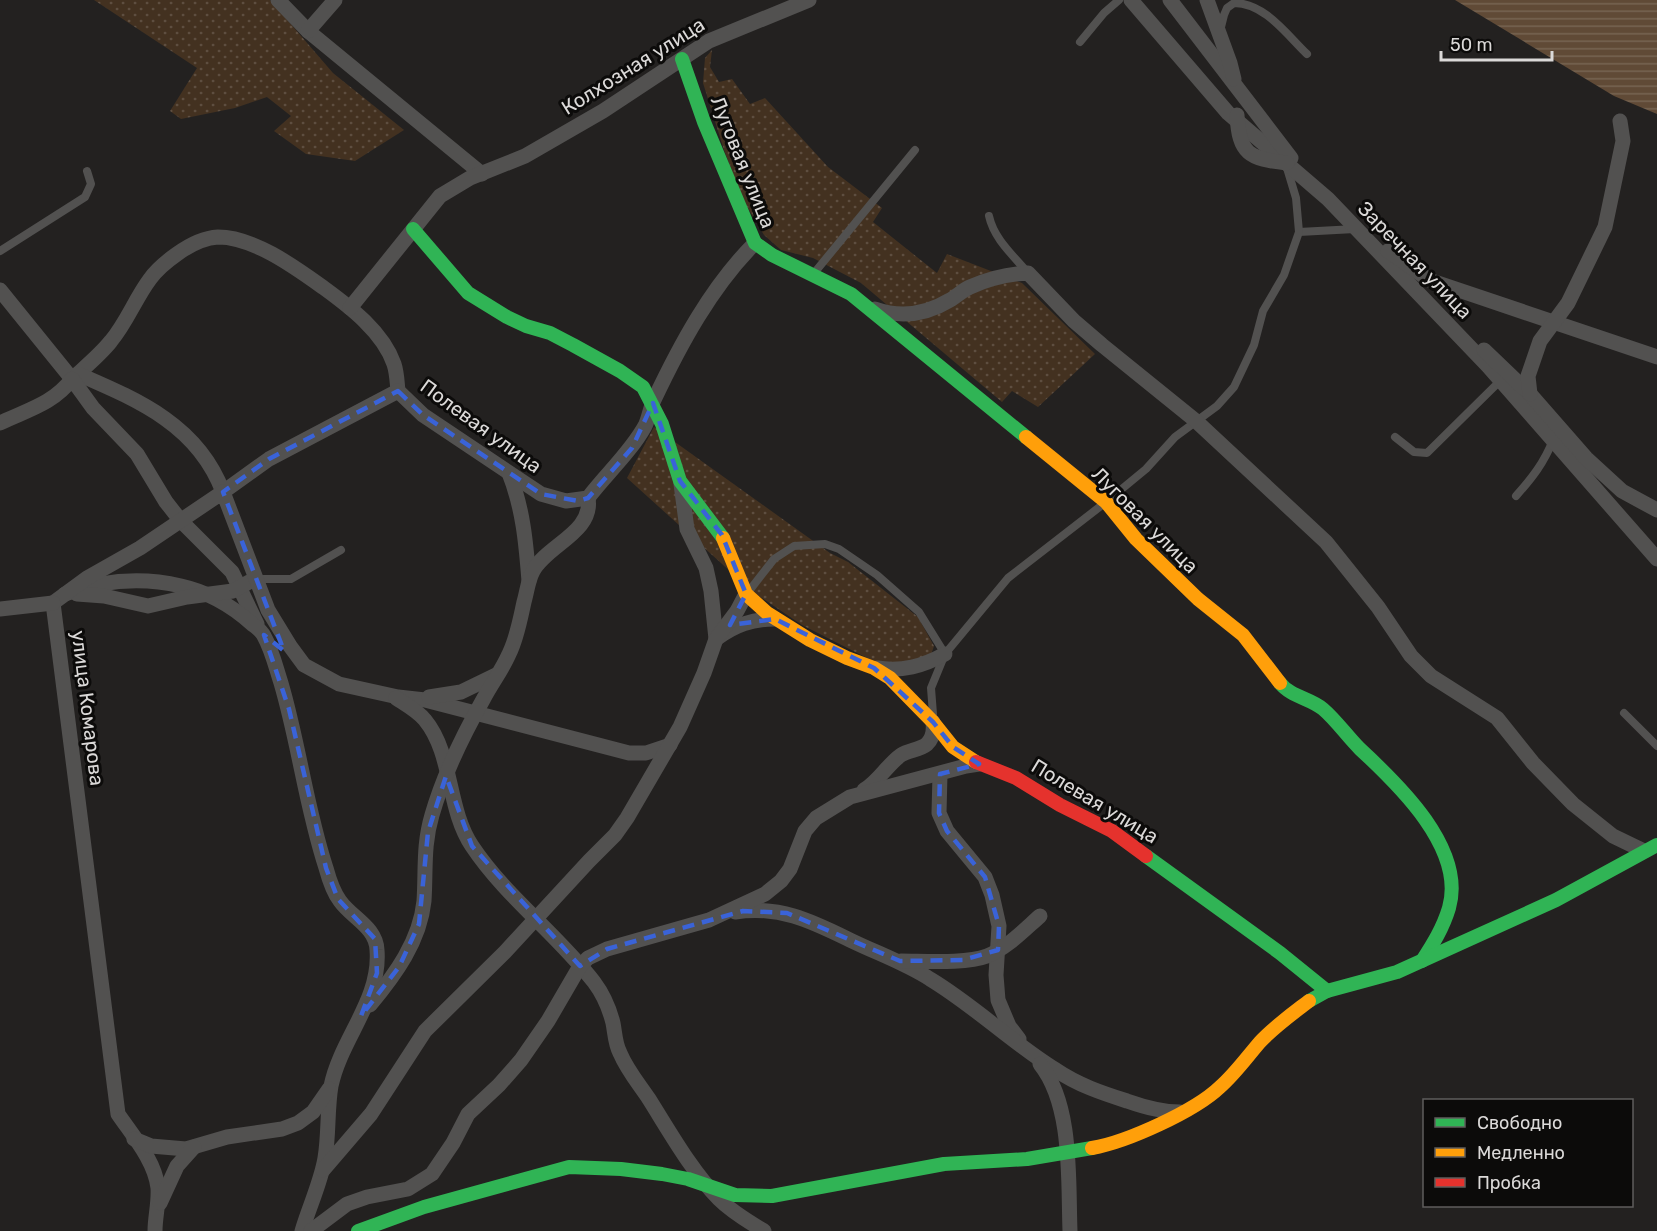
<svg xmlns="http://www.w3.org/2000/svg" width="1657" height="1231" viewBox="0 0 1657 1231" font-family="Rubik,sans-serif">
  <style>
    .grass { fill: url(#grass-dots) }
    .water { fill: url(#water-rules) }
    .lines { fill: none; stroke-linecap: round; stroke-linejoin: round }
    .lane { stroke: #525150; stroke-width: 8 }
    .street { stroke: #525150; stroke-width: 15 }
    .fast { stroke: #30b455; stroke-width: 14 }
    .slow { stroke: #ff9f0a; stroke-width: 14 }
    .jam { stroke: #e5322d; stroke-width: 14 }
    .marked { fill: none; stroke: #3a63d8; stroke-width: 4.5; stroke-dasharray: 12 8; stroke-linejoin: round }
    .labels { text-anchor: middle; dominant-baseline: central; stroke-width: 6; stroke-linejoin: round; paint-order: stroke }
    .street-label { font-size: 20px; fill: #dbd9d8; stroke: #0c0b0a }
  </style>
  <defs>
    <pattern id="grass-dots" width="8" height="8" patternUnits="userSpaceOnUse" patternTransform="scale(1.5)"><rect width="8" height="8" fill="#433120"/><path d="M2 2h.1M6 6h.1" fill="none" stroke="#5e4e40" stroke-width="1.8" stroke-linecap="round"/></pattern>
    <pattern id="water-rules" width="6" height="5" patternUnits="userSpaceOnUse" patternTransform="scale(1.5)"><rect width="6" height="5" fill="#604a36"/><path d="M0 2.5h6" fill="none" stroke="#766452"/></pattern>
  </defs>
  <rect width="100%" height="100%" fill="#232120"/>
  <g class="grass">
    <path d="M 94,0 L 270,0 L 333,73 L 404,130 L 355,161 L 306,154 L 274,131 L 291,116 L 267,97 L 235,108 L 181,119 L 170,111 L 197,68 Z"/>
    <path d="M 712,50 L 710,67 L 719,82 L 732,79 L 750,104 L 765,98 L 828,167 L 882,208 L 873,222 L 937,273 L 947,254 L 1022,283 L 1095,354 L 1038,407 L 1012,391 L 1002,402 L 861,283 L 813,258 L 781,250 L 764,235 L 743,200 L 724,150 L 703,83 L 705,58 Z"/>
    <path d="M 654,427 L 830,553 L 848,562 L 918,617 L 934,646 L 931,655 L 901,663 L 883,663 L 869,659 L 802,625 L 753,592 L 627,478 Z"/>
  </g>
  <path class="water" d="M 1455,0 L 1657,0 L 1657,114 L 1614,96 Z"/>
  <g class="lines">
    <g class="lane">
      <path d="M 1220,31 L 1224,15 L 1227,8 L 1234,3 C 1265,3 1287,35 1307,54"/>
      <path d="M 1080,42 L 1104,13 L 1119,0"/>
      <path d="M 989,216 C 994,239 1013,255 1028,273"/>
      <path d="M 1299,232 L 1355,229"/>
      <path d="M 0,251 L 85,197 L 91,184 L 87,171"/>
      <path d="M 815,272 L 915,150"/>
      <path d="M 1395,437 L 1414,452 L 1427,453 L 1500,381"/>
      <path d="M 1516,496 C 1532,478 1544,463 1553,440"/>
      <path d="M 256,579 L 291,579 L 341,550"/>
      <path d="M 749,591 L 774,559 L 794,546 L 825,544 L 839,549 L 877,575 L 919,612 L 945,654"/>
      <path d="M 1624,713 L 1657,746"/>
      <path d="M 933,714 L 931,688 L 945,654 L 1008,578 L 1106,502 L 1146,469 L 1175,437 L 1217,406 L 1234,387 L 1254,345 L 1263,311 L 1284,275 L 1299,232 L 1296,198 L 1287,168"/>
    </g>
    <g class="street">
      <path d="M 278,0 L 308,31 L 482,174"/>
      <path d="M 1131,0 L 1228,113 L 1328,199 L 1488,366 L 1657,559"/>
      <path d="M 1170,0 L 1291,158"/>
      <path d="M 1207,0 L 1230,63 L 1234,79"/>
      <path d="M 308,31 L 335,0"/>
      <path d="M 1237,115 C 1239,154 1249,159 1287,163"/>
      <path d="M 1388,251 L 1429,280 L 1657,357"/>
      <path d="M 0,290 L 72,379 C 85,367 100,355 111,341 C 127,322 135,299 150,279 C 157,269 167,261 177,254 C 188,246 203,238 218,237 C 254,237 296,268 324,288 C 350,307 383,332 394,364 C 397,373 397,382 398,391"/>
      <path d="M 350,308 L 440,196 L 470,178 L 525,156 L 603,111 L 709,41 L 809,0"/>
      <path d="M 875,309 C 901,318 927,314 950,300 C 957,296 963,290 970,287 C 988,279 1008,274 1028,273 L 1074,321 L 1102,345 L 1196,421 L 1326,542 L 1378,607 L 1411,656 L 1431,676 L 1497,718 L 1533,763 L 1573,804 L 1613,836 L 1644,851"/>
      <path d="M 1484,350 L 1530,394 L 1586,458 L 1622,491 L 1657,510"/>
      <path d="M 78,374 C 138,400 198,425 223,492 L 269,459 L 398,391 L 423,415 L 541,494 L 566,501 L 588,498 C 607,473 630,453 645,426 C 649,418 650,408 654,400 C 680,345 711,287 755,243"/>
      <path d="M 1530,394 L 1528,376 L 1540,341 L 1568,303 L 1605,227 L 1623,141 L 1620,121"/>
      <path d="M 0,423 C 27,410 53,404 72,379 L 93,408 L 137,454 L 166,502 L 181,521 L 232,572 L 257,624"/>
      <path d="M 509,473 C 523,508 526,543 529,581"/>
      <path d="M 681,484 L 687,529 L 706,568 L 711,591 L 716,639 C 735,625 752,619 775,619"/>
      <path d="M 65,594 C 103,580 142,577 181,586 C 208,592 231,605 252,624 C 256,627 262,631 264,636 C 272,650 276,668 281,683 C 299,744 306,807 326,868 C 329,879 333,892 340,901 C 352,918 376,927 377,950 C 381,1000 341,1038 331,1086 C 327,1109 329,1134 325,1158 C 321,1182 309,1207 302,1231"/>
      <path d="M 77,594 L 104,596 L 148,606 L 187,597 L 233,591 L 249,582"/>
      <path d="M 53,603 L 87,578 L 140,548 L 223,492 L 268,610 L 290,646 L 304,665 L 339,684 L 398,697 L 425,700 L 629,753 L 646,753 L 670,745"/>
      <path d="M 53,603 L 118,1114 C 133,1136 155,1161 158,1188 C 159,1203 155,1217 155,1231"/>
      <path d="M 0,609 L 53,603"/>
      <path d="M 877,668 C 902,672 923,666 945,654"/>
      <path d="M 429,697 L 461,692 L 496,675"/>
      <path d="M 396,698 C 405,704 418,711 425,720 C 453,754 447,809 472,846 C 506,897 557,934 594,982 C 603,994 609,1007 613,1023 C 615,1033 615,1044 620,1053 C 627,1070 639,1084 649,1099 C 671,1134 691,1170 719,1199 C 732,1212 749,1222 764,1231"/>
      <path d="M 940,774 L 939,813 L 947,831 L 985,877 L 992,895 L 999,926 L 996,975 L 998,1000 L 1009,1026 L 1019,1039"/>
      <path d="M 864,790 C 879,781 887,765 901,755 C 909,750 920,750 927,744 C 933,738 934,730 933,722"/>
      <path d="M 735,912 C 781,905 813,922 852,941 C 879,954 905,963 930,979 C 975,1006 1012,1043 1056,1070 C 1078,1085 1102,1093 1127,1101 C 1144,1107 1162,1112 1180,1112"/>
      <path d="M 901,961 C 924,961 966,964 987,956 C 1007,948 1024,930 1040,916"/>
      <path d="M 370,1005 C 395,975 420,941 424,901 C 426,870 423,845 432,815 C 444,773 463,735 484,698 C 492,683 502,670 509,654 C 517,638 520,620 524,602 C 527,592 528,580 533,571 C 547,545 594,532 588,498"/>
      <path d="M 1040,1064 C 1073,1105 1068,1180 1070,1231"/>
      <path d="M 134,1139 L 151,1146 L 186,1149 L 227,1137 L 282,1129 L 298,1123 L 313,1112 L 329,1089"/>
      <path d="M 323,1170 L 371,1114 L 425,1031 L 505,952 L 589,861 L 615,835 L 627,818 L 680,727 L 704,673 L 716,639 L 737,611 L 746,594"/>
      <path d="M 160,1203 L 177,1166 L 194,1147"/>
      <path d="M 311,1231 L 347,1204 L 367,1197 L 408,1189 L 432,1174 L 453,1143 L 468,1114 L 499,1085 L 521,1060 L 548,1021 L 580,966 L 588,958 L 607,949 L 709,920 L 765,894 L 781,881 L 790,869 L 805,831 L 816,818 L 850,797 L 966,766 L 979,764"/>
    </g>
    <g class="fast">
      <path d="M 682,59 L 704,122 L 755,243 L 772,255 L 851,294 L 1026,437"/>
      <path d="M 413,229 L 468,293 L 507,317 L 526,326 L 550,333 L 573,345 L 620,371 L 643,387 L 662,424 L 680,481 L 723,538"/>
      <path d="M 1280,683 C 1291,697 1310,698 1323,709 C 1336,720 1347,736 1360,749 C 1399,785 1466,849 1449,908 C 1443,928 1433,944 1422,961"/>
      <path d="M 1146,856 L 1280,953 L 1327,991"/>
      <path d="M 1309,1001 L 1327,991 L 1397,972 L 1556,900 L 1657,845"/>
      <path d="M 358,1231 L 424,1207 L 569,1167 L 621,1169 L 662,1174 L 688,1179 L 735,1195 L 772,1196 L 944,1164 L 1027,1159 L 1092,1148"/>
    </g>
    <g class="slow">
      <path d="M 1026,437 L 1106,502 L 1136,539 L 1198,599 L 1243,635 L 1280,683"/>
      <path d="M 723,538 L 746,594 L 767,613 L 810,640 L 847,658 L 874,668 L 890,678 L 933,722 L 953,747 L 976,762"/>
      <path d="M 1092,1148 C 1127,1142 1195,1111 1220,1087 C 1235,1074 1247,1057 1260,1042 C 1275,1026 1292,1014 1309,1001"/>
    </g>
    <path class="jam" d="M 976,762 L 1016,778 L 1060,805 L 1112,831 L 1146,856"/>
  </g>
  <path class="marked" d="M 398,391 L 423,415 L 541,494 L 578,501 L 588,498 L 632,448 L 653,403 L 680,481 L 722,535 L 746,594 L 730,625 L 775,619 L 874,668 L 933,722 L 953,747 L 979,764 L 940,774 L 939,813 L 947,831 L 985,877 L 999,926 L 998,950 L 963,960 L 900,961 L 787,913 L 743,911 L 607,949 L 580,966 L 472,846 L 446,776 L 428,832 L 419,924 L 399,967 L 361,1016 L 377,973 L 375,939 L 338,899 L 326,868 L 289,709 L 264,635 L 284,651 L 223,492 L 269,459 Z"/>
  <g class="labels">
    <g class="street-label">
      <text transform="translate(633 66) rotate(-32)">Колхозная улица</text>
      <text transform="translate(743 162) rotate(68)">Луговая улица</text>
      <text transform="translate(1415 260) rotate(46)">Заречная улица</text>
      <text transform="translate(481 426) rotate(36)">Полевая улица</text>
      <text transform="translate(1145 520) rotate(45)">Луговая улица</text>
      <text transform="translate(88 708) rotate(83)">улица Комарова</text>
      <text transform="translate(1095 801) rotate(31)">Полевая улица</text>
    </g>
  </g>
  <rect x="1423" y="1099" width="210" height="108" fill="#0c0b0a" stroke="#5f5d5c" stroke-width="1.5"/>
  <rect x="1435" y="1118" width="30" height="9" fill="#30b455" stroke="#5f5d5c" stroke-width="1.5"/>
  <text x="1477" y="1129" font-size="18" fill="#dbd9d8">Свободно</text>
  <rect x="1435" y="1148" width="30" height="9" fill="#ff9f0a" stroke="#5f5d5c" stroke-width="1.5"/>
  <text x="1477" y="1159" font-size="18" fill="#dbd9d8">Медленно</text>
  <rect x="1435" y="1178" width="30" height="9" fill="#e5322d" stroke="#5f5d5c" stroke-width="1.5"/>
  <text x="1477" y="1189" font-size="18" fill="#dbd9d8">Пробка</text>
  <path d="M1441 51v9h111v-9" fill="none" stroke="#dbd9d8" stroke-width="3"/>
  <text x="1450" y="51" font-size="18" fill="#dbd9d8" stroke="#0c0b0a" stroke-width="4.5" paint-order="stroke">50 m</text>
</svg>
